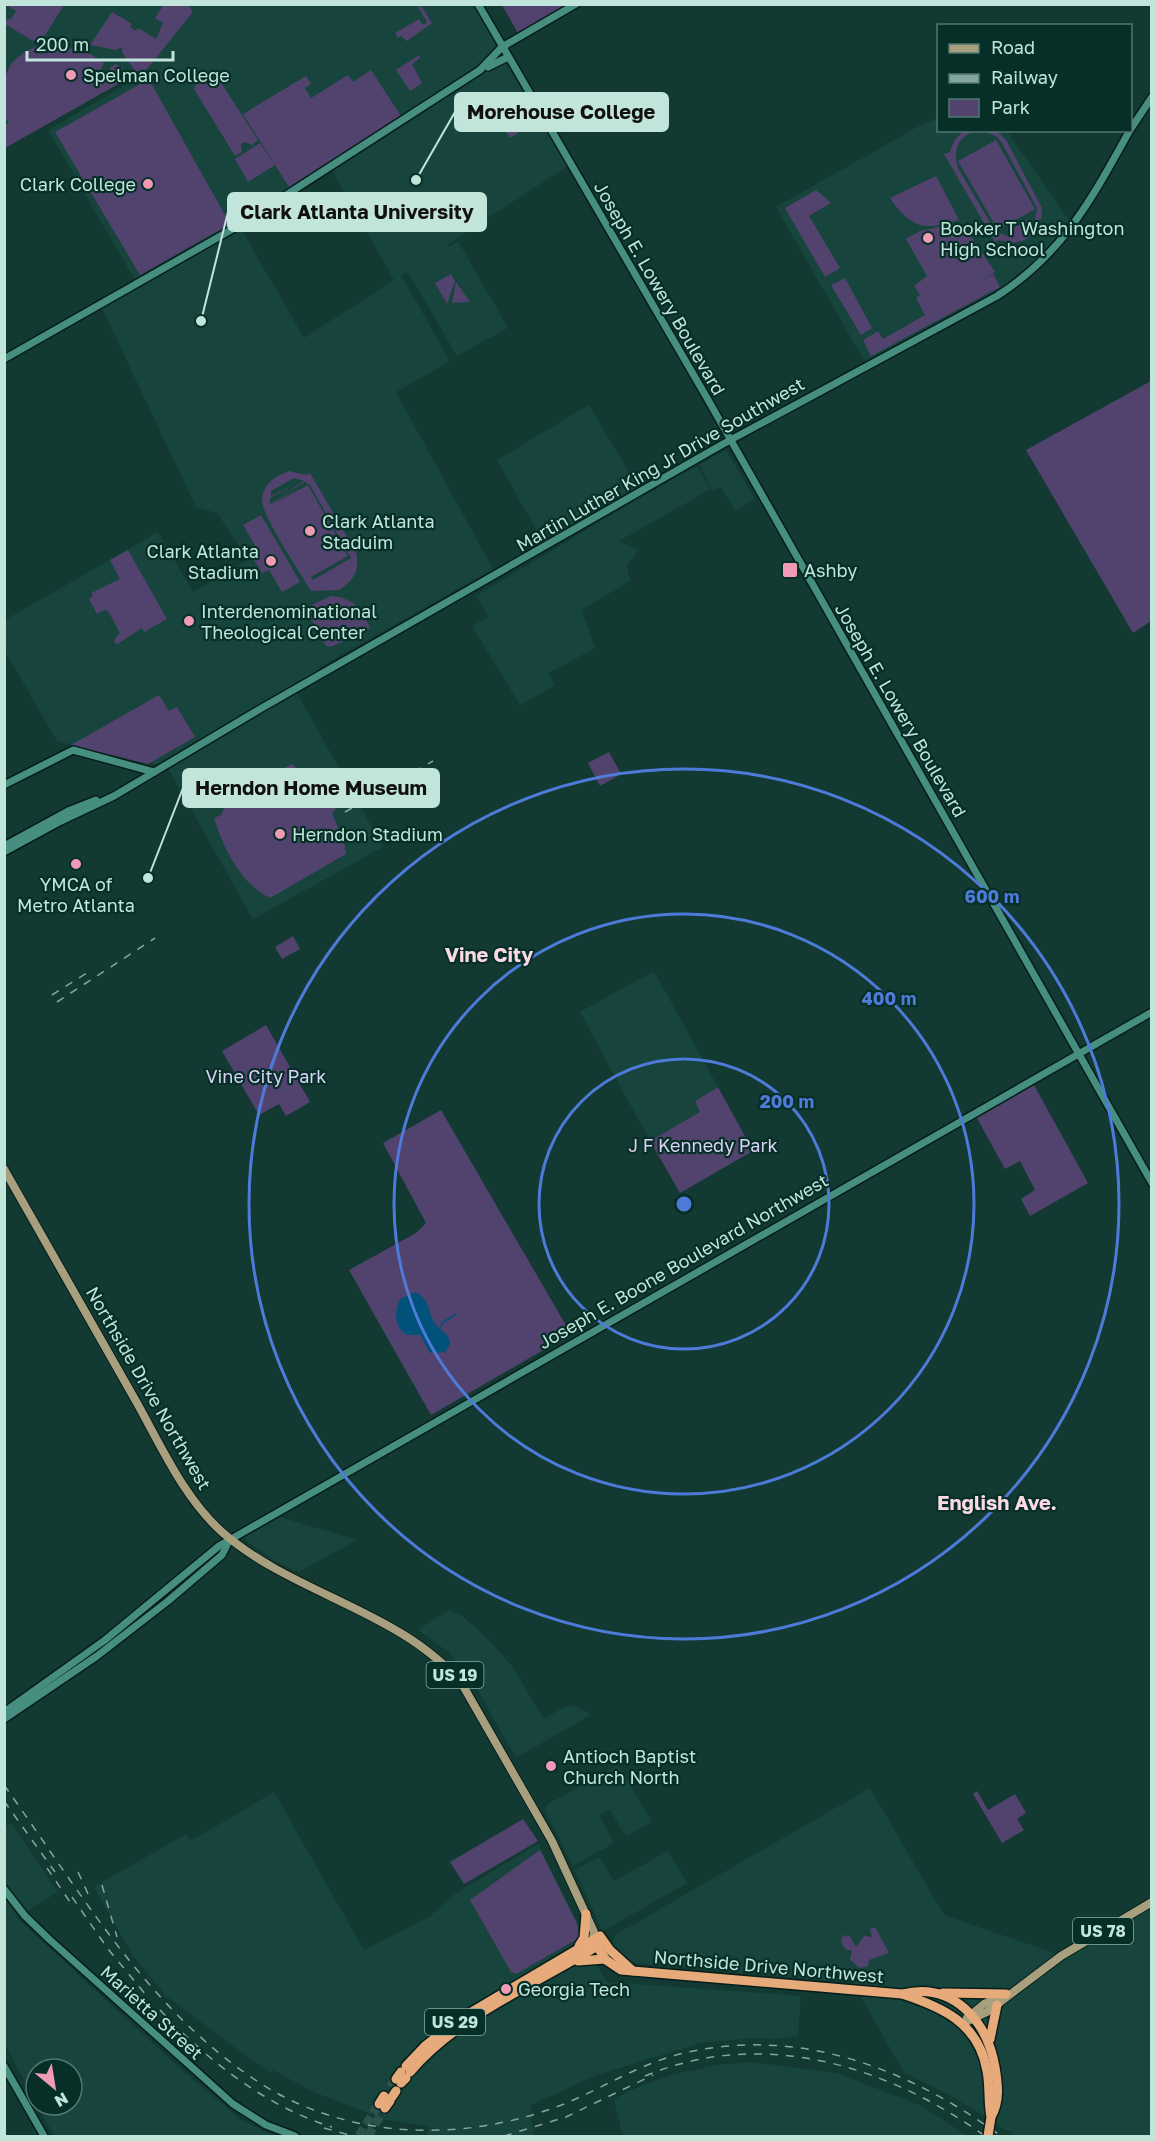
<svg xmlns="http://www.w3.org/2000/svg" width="1156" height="2141" viewBox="0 0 1156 2141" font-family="'Golos Text',sans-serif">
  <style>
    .built { fill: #17453d; fill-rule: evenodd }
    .green { fill: #51436e; fill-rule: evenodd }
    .water { fill: #00527a }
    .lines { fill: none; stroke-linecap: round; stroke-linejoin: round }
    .stream { stroke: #00527a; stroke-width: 1.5 }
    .highway-tunnel { stroke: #2c534b; stroke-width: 9; stroke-dasharray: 9 4.5; stroke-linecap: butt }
    .secondary-casing { stroke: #071e1a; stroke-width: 10 }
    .primary-casing { stroke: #071e1a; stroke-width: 10 }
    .highway-casing { stroke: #071e1a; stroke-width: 12 }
    .secondary { stroke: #468e80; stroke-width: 7 }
    .primary { stroke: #a79f7d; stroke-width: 8 }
    .highway { stroke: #e7aa7b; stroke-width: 9 }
    .rail { stroke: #83a79f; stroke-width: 1.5; stroke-dasharray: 8 8; stroke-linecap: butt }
    .highway-bridge-casing { stroke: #071e1a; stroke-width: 12; stroke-linecap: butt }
    .highway-bridge { stroke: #e7aa7b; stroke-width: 9 }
    .ring { fill: none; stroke: #4e7bd9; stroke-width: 3 }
    .poi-dot { fill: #f09ab6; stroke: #062f28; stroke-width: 2 }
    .labels { text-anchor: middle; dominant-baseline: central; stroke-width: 4.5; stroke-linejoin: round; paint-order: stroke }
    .shield { fill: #062f28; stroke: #89aea5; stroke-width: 1.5 }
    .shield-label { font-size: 16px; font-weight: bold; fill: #c1e4db }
    .poi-label { font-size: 18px; fill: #c1e4db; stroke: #062f28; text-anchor: start }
    .street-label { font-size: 18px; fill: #c1e4db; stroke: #062f28 }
    .park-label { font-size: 18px; fill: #dcd2f5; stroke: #062f28 }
    .neighbourhood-label { font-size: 20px; font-weight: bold; fill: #fcdae4; stroke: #062f28 }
    .centre { fill: #4e7bd9; stroke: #062f28; stroke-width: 3 }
    .ring-label { font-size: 18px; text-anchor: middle; font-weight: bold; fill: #4e7bd9; stroke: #062f28; stroke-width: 4.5; stroke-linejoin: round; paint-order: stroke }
    .leader { fill: none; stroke: #c1e4db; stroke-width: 2 }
    .callout-dot { fill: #c1e4db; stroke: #062f28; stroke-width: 2 }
    .callout { fill: #c1e4db; stroke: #c1e4db; stroke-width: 2 }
    .callout-label { font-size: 20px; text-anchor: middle; font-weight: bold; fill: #111 }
  </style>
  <rect width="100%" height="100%" fill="#123932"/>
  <g class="built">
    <path d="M 4,5 L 478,5 L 502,47 L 482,70 L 507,53 L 569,165 L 447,245 L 448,247 L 458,241 L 508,328 L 457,356 L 408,272 L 401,275 L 450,361 L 396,392 L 493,569 L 320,667 L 323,673 L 295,689 L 383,847 L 253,919 L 166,765 L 153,764 L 57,741 L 5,651 L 5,620 L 158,532 L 193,592 L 248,560 L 217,513 L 196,507 L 100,304 L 136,282 L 48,130 L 146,73 L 127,79 L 5,148 ZM 330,167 L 394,280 L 304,338 L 239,225 Z"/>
    <path d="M 938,118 L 938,130 L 1007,131 L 1073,226 L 1012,286 L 866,364 L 776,207 L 917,127 Z"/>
    <path d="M 589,405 L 643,496 L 697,466 L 711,489 L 619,541 L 638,550 L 627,566 L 630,581 L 582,610 L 595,648 L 549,673 L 555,686 L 520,705 L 472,626 L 488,617 L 476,596 L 638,499 L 546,537 L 538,533 L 497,460 Z"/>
    <path d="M 726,450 L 755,499 L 735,511 L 721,487 L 713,491 L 699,465 Z"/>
    <path d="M 654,971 L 718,1087 L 695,1101 L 701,1112 L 650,1141 L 580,1012 Z"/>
    <path d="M 280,1517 L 357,1540 L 299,1572 L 275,1561 L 245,1540 L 246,1536 Z"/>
    <path d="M 449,1610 L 461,1615 L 486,1637 L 512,1666 L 544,1719 L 564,1707 L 574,1706 L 592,1714 L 516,1758 L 469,1675 L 447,1651 L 418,1630 Z"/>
    <path d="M 618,1765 L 652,1822 L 626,1837 L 610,1810 L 599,1815 L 614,1843 L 573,1866 L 545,1811 L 546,1805 Z"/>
    <path d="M 870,1788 L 944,1915 L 1057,1954 L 1061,1962 L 1151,1908 L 1151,2136 L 1016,2136 L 946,2093 L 904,2073 L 853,1983 L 635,1963 L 623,1957 L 612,1946 L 615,1935 Z"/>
    <path d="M 274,1792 L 364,1950 L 429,1917 L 453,1895 L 538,1844 L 578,1923 L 581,1939 L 607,1982 L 801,1996 L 798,2035 L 778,2039 L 753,2038 L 701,2043 L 597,2075 L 531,2105 L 533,2136 L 427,2136 L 429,2126 L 386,2120 L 311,2091 L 273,2070 L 271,2074 L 166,1996 L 132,1954 L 94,1887 L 186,1834 L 191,1841 Z"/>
    <path d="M 11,1823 L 58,1892 L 26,1912 L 5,1882 L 4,1828 Z"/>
    <path d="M 668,1851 L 687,1883 L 607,1929 L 602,1929 L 574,1870 L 599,1857 L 614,1881 Z"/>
    <path d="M 5,1899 L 21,1922 L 182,2070 L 241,2120 L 274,2136 L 55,2136 L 36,2105 L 72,2105 L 72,2069 L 36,2069 L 36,2104 L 5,2044 Z"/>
    <path d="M 753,2062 L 837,2073 L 922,2106 L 968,2136 L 625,2136 L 622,2133 L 614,2099 L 643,2085 L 675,2074 L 717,2065 Z"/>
  </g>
  <g class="green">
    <path d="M 164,4 L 186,5 L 191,8 L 192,13 L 147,69 L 137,74 L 122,52 L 122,47 L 116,50 L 90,45 L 112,12 L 132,24 L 130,27 L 136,31 L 138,28 L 156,39 L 163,23 L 155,18 Z"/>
    <path d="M 9,5 L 9,4 L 64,5 L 44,37 L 33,41 L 5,24 L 5,20 L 11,19 L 16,11 L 8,6 Z"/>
    <path d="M 502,5 L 567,5 L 518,33 Z"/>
    <path d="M 421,6 L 432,23 L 407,41 L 401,36 L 398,38 L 395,33 L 419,19 L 423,25 L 427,22 L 418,7 Z"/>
    <path d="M 43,43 L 87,52 L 104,63 L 99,72 L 91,67 L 87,74 L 102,82 L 111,67 L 116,64 L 123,69 L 127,79 L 5,148 L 5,126 L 9,122 L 5,119 C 4,74 0,62 43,43 Z"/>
    <path d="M 419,55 L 420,58 L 412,64 L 422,83 L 410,91 L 396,70 Z"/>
    <path d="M 371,70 L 401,116 L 289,187 L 243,114 L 306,76 L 311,84 L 305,88 L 311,98 L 348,75 L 353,82 Z"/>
    <path d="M 209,77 L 220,81 L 258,140 L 252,145 L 245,142 L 241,144 L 242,152 L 235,156 L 194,89 L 195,85 L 207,81 Z"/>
    <path d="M 144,82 L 151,83 L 230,224 L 140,275 L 55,132 Z"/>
    <path d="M 526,102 L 538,121 L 510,138 L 498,119 Z"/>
    <path d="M 964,130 L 979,131 C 959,133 952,150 958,168 L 995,231 L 1013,238 L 1010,230 L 1029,219 L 1034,226 L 1037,208 L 1002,143 L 997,137 L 984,131 L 997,131 L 1006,140 L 1042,208 C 1042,232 1024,249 999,240 L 995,242 L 944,154 L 950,152 L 954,141 Z"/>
    <path d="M 996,140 L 1035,209 L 998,230 L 958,161 Z"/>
    <path d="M 260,143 L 275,165 L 248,182 L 235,159 Z"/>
    <path d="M 936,176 L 959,220 C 925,231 911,229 890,198 Z"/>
    <path d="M 816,190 L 831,203 L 809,216 L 840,268 L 825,277 L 785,208 Z"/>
    <path d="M 952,224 L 967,230 L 995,272 L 978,283 L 993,274 L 1000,287 L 871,356 L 863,340 L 878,331 L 883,339 L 925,315 L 916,298 L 920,295 L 914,286 L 927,276 L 906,239 L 920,231 Z"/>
    <path d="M 451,274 L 455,281 L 447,304 L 435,283 Z"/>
    <path d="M 845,278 L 872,328 L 861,335 L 831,285 Z"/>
    <path d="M 456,282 L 470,302 L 452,303 Z"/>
    <path d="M 1151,381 L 1151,621 L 1133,633 L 1026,450 Z"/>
    <path d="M 289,471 L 306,475 L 310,473 L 356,552 C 360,570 354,581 339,590 L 311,591 C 301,574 262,516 262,500 C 263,484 275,476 289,471 ZM 294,478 L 304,481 L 276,499 L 305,482 L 310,485 L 351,558 L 313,580 L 278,519 L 311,577 L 348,556 L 308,485 L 270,506 L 300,488 L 270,504 L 270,498 L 295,484 L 271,496 L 271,491 Z"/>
    <path d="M 261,515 L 300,582 L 282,592 L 269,570 L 262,573 L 250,553 L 257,549 L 243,525 Z"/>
    <path d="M 128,550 L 167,619 L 144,632 L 142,628 L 116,645 L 114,640 L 120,633 L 108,611 L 104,610 L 97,614 L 89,599 L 93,596 L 91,593 L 120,579 L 110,560 Z"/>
    <path d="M 331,596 C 352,597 363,610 370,628 L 331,647 L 326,646 L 305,608 Z"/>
    <path d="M 159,695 L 169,711 L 177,707 L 195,737 L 148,764 L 71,745 Z"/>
    <path d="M 609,752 L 620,772 L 618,776 L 600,786 L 588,763 Z"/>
    <path d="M 292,764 L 314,785 L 321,783 L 328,790 L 337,807 L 332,813 L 344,841 L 346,854 L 270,898 C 240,883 224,849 214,818 L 221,815 C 228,793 272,774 292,764 Z"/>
    <path d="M 293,936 L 300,949 L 282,959 L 275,947 Z"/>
    <path d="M 266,1025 L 310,1102 L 286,1116 L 279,1104 L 259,1115 L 222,1051 Z"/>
    <path d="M 1034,1085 L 1088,1183 L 1030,1216 L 1021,1199 L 1035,1190 L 1020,1161 L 1005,1169 L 977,1118 Z"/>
    <path d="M 718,1087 L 753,1151 L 680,1193 L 650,1141 L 700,1112 L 695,1101 Z"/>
    <path d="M 441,1110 L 571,1334 L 431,1415 L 349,1270 L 416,1233 L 426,1223 L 383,1143 Z"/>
    <path d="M 977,1791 L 988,1810 L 1015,1794 L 1026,1813 L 1017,1819 L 1024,1830 L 1002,1843 L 973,1794 Z"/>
    <path d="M 523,1819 L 538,1841 L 464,1884 L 450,1862 Z"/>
    <path d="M 540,1850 L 577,1924 L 579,1938 L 516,1974 L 511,1972 L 470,1900 Z"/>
    <path d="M 875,1927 L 889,1953 L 869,1960 L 868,1966 L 860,1968 L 850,1960 L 852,1951 L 845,1949 L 841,1942 L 843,1934 L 845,1937 L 849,1935 L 856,1947 L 864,1936 L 872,1937 L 870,1929 Z"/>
  </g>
  <path class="water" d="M 415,1292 C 430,1299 427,1308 433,1320 C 438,1331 449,1331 450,1344 L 445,1352 L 430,1353 L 420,1335 L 407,1335 C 394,1327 394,1312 400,1299 Z"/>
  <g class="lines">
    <path class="stream" d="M 441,1328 L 442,1323 L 456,1314"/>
    <g class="highway-tunnel">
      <path d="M 390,2087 L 396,2079"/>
      <path d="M 359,2136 L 379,2104"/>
      <path d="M 368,2136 L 385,2108"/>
    </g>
    <g class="secondary-casing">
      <g id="secondary">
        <path d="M 478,4 L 707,398 L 1152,1183"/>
        <path d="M 488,67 L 508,57"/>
        <path d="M 1130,130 L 1152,97"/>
        <path d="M 4,359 L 238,226 L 480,70 L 502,47 L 576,4"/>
        <path d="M 4,785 L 73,750 L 154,772"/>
        <path d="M 4,846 L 68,811 L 96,800"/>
        <path d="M 4,852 L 61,821 L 114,796 L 260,709 L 723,444 L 997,296 C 1064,253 1092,198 1130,130"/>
        <path d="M 4,1712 L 105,1640 L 219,1546 L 1152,1012"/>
        <path d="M 4,1719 L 97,1656 L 168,1601 L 222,1555 L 230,1539"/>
        <path d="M 4,1889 L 25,1916 L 50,1940 L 233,2104 L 266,2125 L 295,2136"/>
        <path d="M 4,2066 L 44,2136"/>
      </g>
    </g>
    <g class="primary-casing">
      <g id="primary">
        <path d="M 4,1169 C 48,1247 92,1325 137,1403 C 161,1446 184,1498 222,1532 C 294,1595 400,1610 462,1684 L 552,1841 L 594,1932 L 593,1940"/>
        <path d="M 967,2018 L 984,2004 L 1005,1995"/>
        <path d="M 962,2024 L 987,2012 L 1061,1956 L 1152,1902"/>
      </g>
    </g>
    <g class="highway-casing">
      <g id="highway">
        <path d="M 593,1940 L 606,1960 L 621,1970 L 902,1994 C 942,2007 979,2023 987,2071 C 990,2086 988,2102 991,2117"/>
        <path d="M 579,1946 L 584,1938 L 586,1914"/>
        <path d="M 578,1961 L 605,1959"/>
        <path d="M 943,1993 L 1006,1994"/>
        <path d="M 902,1994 C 953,1981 987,2021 995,2067 C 998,2085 1000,2101 991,2117"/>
        <path d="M 990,2039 L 997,2005"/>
        <path d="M 406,2066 L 425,2046 L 458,2020 L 600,1936 L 610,1950 L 633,1971"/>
        <path d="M 410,2072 C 457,2016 538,1983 599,1945"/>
        <path d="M 396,2079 L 401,2072"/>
        <path d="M 401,2083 L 406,2078"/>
        <path d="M 392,2097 L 396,2091"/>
        <path d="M 379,2104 L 384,2096"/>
        <path d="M 385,2108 L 390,2101"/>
      </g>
    </g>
    <use href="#secondary" class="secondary"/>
    <use href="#primary" class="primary"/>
    <use href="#highway" class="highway"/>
    <g class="rail">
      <path d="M 345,812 L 433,761"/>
      <path d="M 52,995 L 90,971"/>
      <path d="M 57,1002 L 155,938"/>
      <path d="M 4,1785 C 83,1895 153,2020 273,2091 C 362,2141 470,2141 564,2104 C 605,2087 641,2063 684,2053 C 800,2026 909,2069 1001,2136"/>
      <path d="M 4,1801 L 55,1872"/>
      <path d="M 47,1868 L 72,1905"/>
      <path d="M 78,1872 L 89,1896"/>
      <path d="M 102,1885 L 117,1937"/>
      <path d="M 72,1897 L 108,1949 L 146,1995"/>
      <path d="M 160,2010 C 208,2061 265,2106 332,2127"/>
      <path d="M 645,2076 C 762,2027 886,2065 985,2136"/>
      <path d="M 324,2128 L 353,2136"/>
      <path d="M 504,2136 L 566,2117 L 653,2075"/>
    </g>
    <g class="highway-bridge-casing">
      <path id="highway-bridge" d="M 988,2136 L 991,2117"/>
    </g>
    <use href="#highway-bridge" class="highway-bridge"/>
  </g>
  <g class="ring">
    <circle cx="684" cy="1204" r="145"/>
    <circle cx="684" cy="1204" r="290"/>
    <circle cx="684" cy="1204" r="435"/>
  </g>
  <g class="poi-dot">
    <circle cx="71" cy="75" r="6"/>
    <circle cx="148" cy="184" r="6"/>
    <circle cx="928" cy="238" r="6"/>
    <circle cx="310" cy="531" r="6"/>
    <circle cx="271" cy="561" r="6"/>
    <rect x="782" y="562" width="16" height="16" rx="3"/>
    <circle cx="189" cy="621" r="6"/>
    <circle cx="280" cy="834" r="6"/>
    <circle cx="76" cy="864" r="6"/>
    <circle cx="551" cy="1766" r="6"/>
    <circle cx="506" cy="1989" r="6"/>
  </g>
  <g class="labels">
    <g class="shield">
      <rect x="426.5" y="1662" width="57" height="26" rx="4.5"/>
      <rect x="1073" y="1918" width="60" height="26" rx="4.5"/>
      <rect x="425" y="2009" width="60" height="26" rx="4.5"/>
    </g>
    <g class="shield-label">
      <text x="455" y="1675">US 19</text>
      <text x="1103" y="1931">US 78</text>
      <text x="455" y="2022">US 29</text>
    </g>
    <g class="poi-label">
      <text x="83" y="75">Spelman College</text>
      <text x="136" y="184" text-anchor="end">Clark College</text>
      <text x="940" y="228">Booker T Washington<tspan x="940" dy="21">High School</tspan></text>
      <text x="322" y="521">Clark Atlanta<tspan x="322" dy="21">Staduim</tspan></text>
      <text x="259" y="551" text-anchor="end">Clark Atlanta<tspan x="259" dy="21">Stadium</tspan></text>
      <text x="804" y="570">Ashby</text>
      <text x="201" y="611">Interdenominational<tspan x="201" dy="21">Theological Center</tspan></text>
      <text x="292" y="834">Herndon Stadium</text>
      <text x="76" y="884" text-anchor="middle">YMCA of<tspan x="76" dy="21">Metro Atlanta</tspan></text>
      <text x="563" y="1756">Antioch Baptist<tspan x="563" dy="21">Church North</tspan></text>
      <text x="518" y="1989">Georgia Tech</text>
    </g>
    <g class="street-label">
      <text transform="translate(660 288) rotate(60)">Joseph E. Lowery Boulevard</text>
      <text transform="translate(660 464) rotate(-30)">Martin Luther King Jr Drive Southwest</text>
      <text transform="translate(901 710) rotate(60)">Joseph E. Lowery Boulevard</text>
      <text transform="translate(683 1261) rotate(-30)">Joseph E. Boone Boulevard Northwest</text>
      <text transform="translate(149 1388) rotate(60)">Northside Drive Northwest</text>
      <text transform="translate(769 1966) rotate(5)">Northside Drive Northwest</text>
      <text transform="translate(152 2012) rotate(42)">Marietta Street</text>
    </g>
    <g class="park-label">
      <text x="266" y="1076">Vine City Park</text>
      <text x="703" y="1145">J F Kennedy Park</text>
    </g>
    <g class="neighbourhood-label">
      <text x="489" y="954">Vine City</text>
      <text x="997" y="1502">English Ave.</text>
    </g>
  </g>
  <circle cx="684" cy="1204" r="9" class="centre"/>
  <g class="ring-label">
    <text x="992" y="903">600 m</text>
    <text x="889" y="1005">400 m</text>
    <text x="787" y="1108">200 m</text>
  </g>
  <path class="leader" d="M416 180L455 112M201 321L228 212M148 878L183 788"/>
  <g class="callout-dot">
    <circle cx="416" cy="180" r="6"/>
    <circle cx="201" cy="321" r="6"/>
    <circle cx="148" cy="878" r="6"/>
  </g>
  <g class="callout">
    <rect x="455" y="93" width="213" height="38" rx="6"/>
    <rect x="228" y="193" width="258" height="38" rx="6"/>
    <rect x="183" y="769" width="256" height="38" rx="6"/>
  </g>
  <g class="callout-label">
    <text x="561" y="119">Morehouse College</text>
    <text x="357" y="219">Clark Atlanta University</text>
    <text x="311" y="795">Herndon Home Museum</text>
  </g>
  <rect width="1156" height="2141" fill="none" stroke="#c1e4db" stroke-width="12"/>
  <rect x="937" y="24" width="195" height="108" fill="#062f28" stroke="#517770" stroke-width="1.5"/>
  <rect x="949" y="44" width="30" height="9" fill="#a79f7d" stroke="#517770" stroke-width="1.5"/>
  <text x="991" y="54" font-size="18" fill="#c1e4db">Road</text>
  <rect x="949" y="74" width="30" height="9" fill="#83a79f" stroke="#517770" stroke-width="1.5"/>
  <text x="991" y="84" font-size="18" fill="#c1e4db">Railway</text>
  <rect x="949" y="99" width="30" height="18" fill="#51436e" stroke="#517770" stroke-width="1.5"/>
  <text x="991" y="114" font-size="18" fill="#c1e4db">Park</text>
  <g transform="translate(54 2087) rotate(150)"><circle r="28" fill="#062f28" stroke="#517770" stroke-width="1.5"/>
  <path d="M0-4.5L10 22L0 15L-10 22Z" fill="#f09ab6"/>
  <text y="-9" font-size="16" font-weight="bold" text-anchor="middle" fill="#c1e4db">N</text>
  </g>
  <path d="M27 51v9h146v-9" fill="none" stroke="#c1e4db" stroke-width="3"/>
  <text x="36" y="51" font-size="18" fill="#c1e4db" stroke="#062f28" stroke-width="4.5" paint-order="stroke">200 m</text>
</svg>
